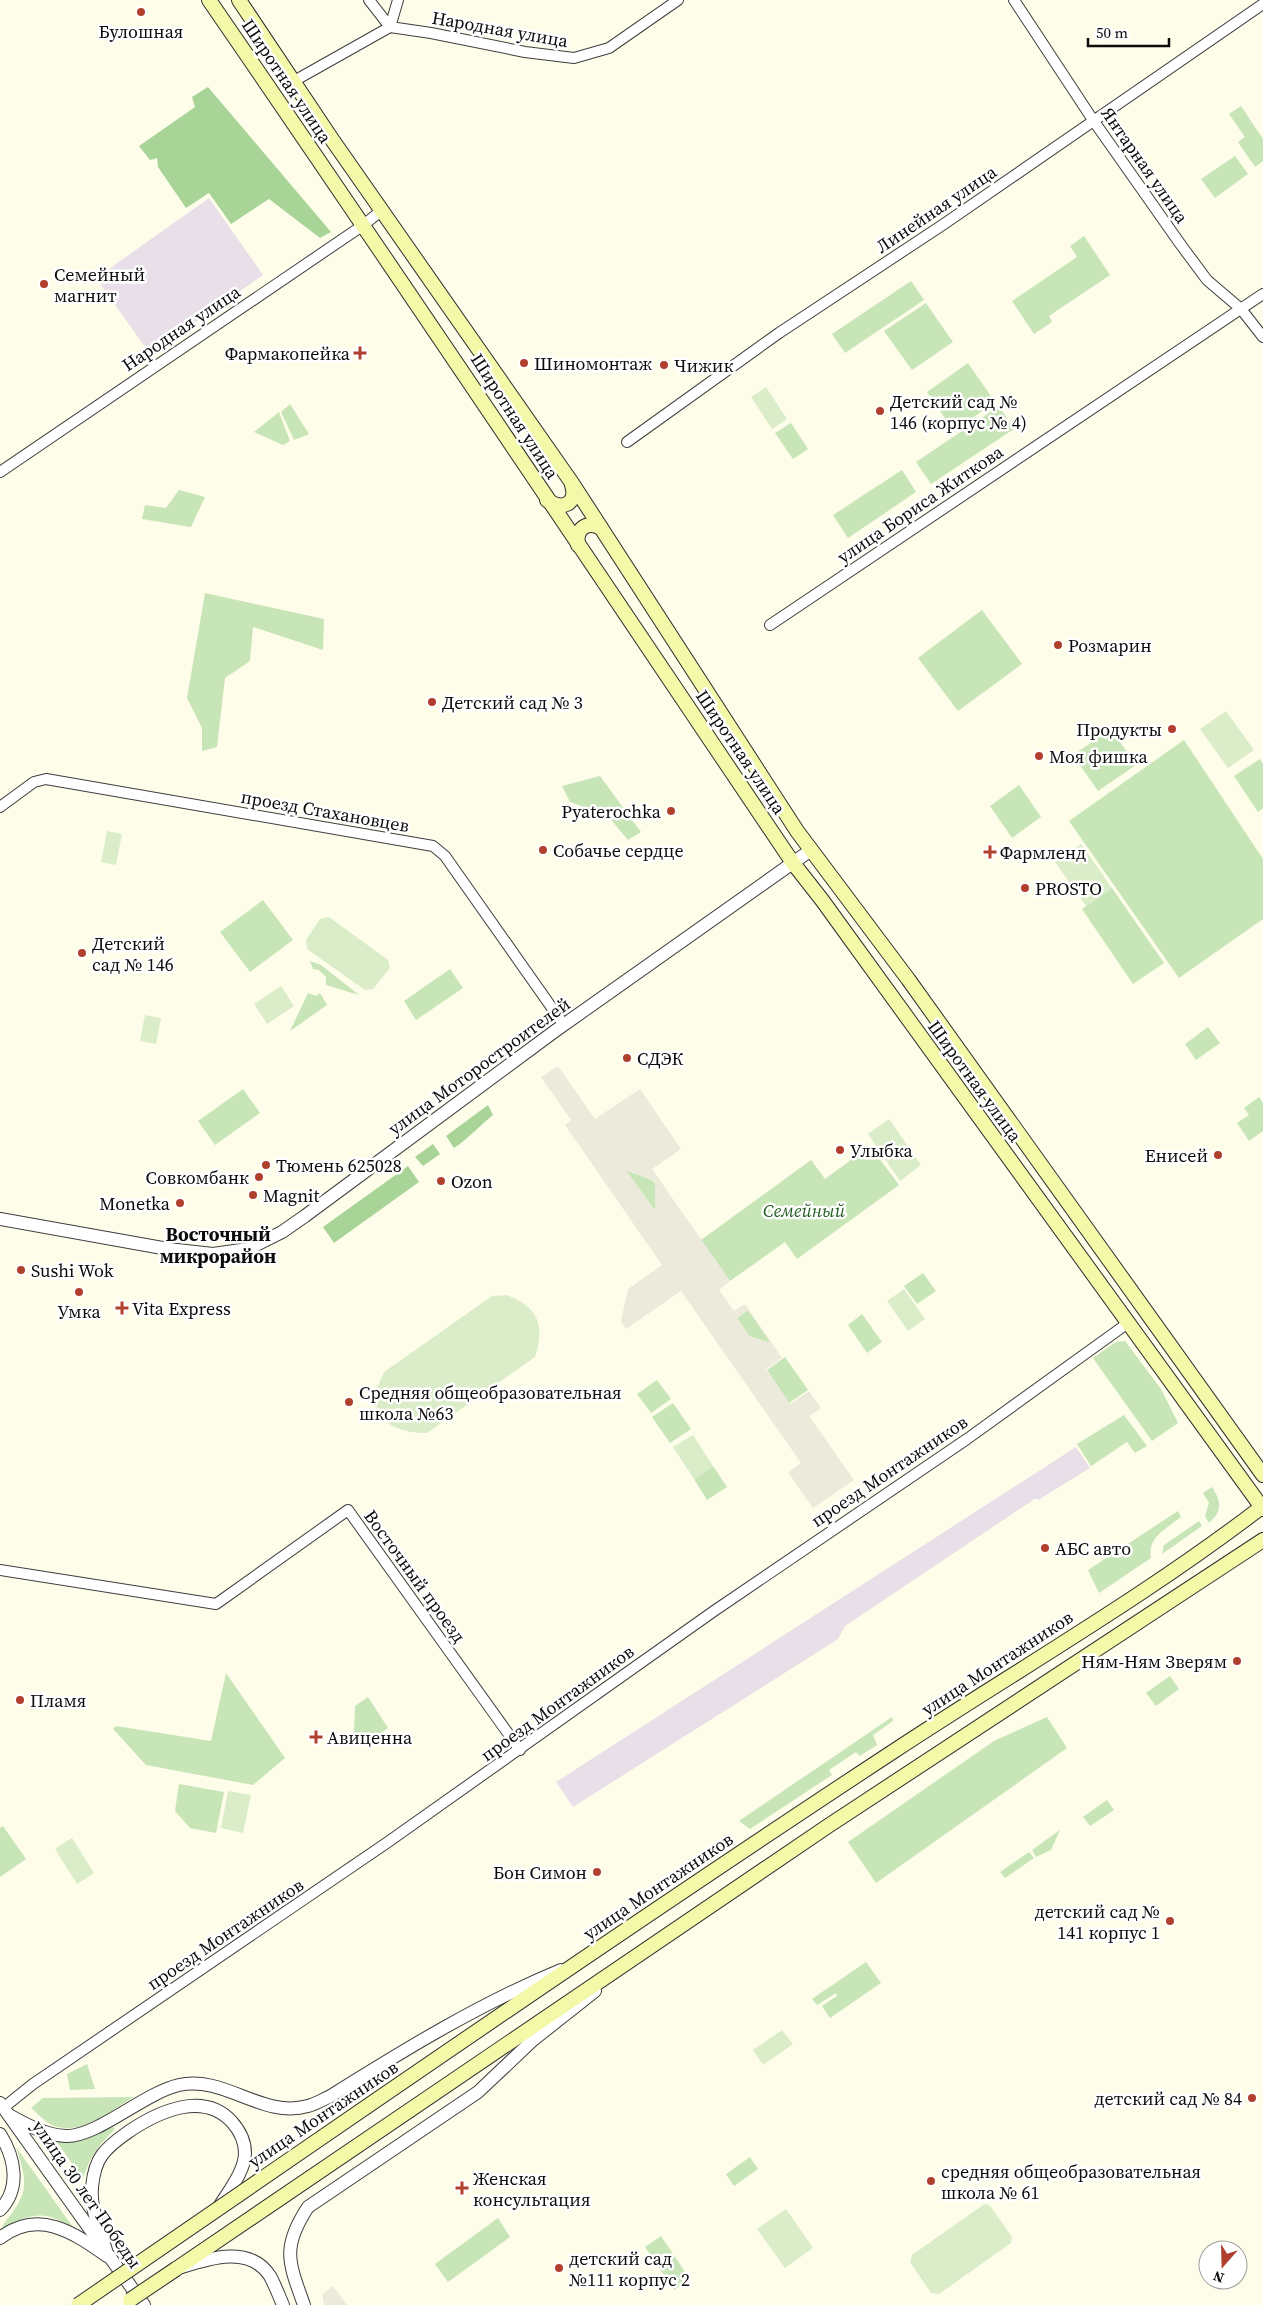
<svg xmlns="http://www.w3.org/2000/svg" width="1263" height="2305" viewBox="0 0 1263 2305" font-family="'Source Serif 4',serif">
  <style>
    .industrial { fill: #e9dfe9 }
    .green { fill: #c7e5b7 }
    .forest { fill: #a8d498 }
    .pitch { fill: #daedc8 }
    .plaza { fill: #eceadb; fill-rule: evenodd }
    .lines { fill: none; stroke-linecap: round; stroke-linejoin: round }
    .minor-casing { stroke: #3e3e3e; stroke-width: 12 }
    .tertiary-casing { stroke: #3e3e3e; stroke-width: 14 }
    .secondary-casing { stroke: #2d2d2d; stroke-width: 16 }
    .minor { stroke: #fff; stroke-width: 10 }
    .tertiary { stroke: #fff; stroke-width: 12 }
    .secondary { stroke: #f4f9aa; stroke-width: 14 }
    .secondary-bridge-casing { stroke: #2d2d2d; stroke-width: 16; stroke-linecap: butt }
    .secondary-bridge { stroke: #f4f9aa; stroke-width: 14 }
    .poi-dot { fill: #b03f2e; stroke: #fff; stroke-width: 2 }
    .labels { text-anchor: middle; dominant-baseline: central; stroke-width: 5; stroke-linejoin: round; paint-order: stroke }
    .street-label { font-size: 18px; fill: #0b0b0b; stroke: #fff }
    .poi-label { font-size: 18px; fill: #0b0b0b; stroke: #fff; text-anchor: start }
    .park-label { font-size: 18px; font-style: italic; fill: #235d21; stroke: #fff }
    .neighbourhood-label { font-size: 19px; font-weight: bold; fill: #0b0b0b; stroke: #fff }
  </style>
  <rect width="100%" height="100%" fill="#fefdea"/>
  <g class="industrial">
    <path d="M 209,198 L 263,275 L 150,354 L 96,278 Z"/>
    <path d="M 1076,1447 L 1090,1468 L 1038,1500 L 1036,1498 L 845,1626 L 838,1639 L 573,1807 L 556,1782 Z"/>
  </g>
  <g class="green">
    <path d="M 1241,106 L 1263,139 L 1263,161 L 1255,167 L 1238,142 L 1245,137 L 1229,114 Z"/>
    <path d="M 1235,156 L 1248,174 L 1215,198 L 1201,179 Z"/>
    <path d="M 1084,236 L 1110,275 L 1049,316 L 1052,322 L 1034,334 L 1012,301 L 1077,257 L 1070,246 Z"/>
    <path d="M 911,281 L 924,300 L 845,353 L 832,334 Z"/>
    <path d="M 926,303 L 953,342 L 912,370 L 884,331 Z"/>
    <path d="M 968,363 L 995,402 L 954,431 L 927,392 Z"/>
    <path d="M 290,404 L 309,434 L 294,440 L 281,412 Z"/>
    <path d="M 999,406 L 1014,429 L 931,484 L 916,462 Z"/>
    <path d="M 279,412 L 290,441 L 283,445 L 254,432 Z"/>
    <path d="M 791,423 L 808,449 L 793,459 L 775,433 Z"/>
    <path d="M 902,470 L 916,492 L 848,538 L 833,515 Z"/>
    <path d="M 179,490 L 205,497 L 191,527 L 142,519 L 145,505 L 166,508 Z"/>
    <path d="M 205,593 L 324,619 L 323,650 L 253,627 L 250,661 L 225,678 L 217,747 L 202,751 L 202,728 L 187,698 Z"/>
    <path d="M 982,610 L 1022,664 L 958,711 L 918,658 Z"/>
    <path d="M 1111,729 L 1136,765 L 1098,791 L 1073,755 Z"/>
    <path d="M 1184,740 L 1263,859 L 1263,919 L 1179,978 L 1069,821 Z"/>
    <path d="M 1260,759 L 1263,764 L 1263,808 L 1258,812 L 1234,776 Z"/>
    <path d="M 600,776 L 641,832 L 628,840 L 607,815 L 570,802 L 562,786 Z"/>
    <path d="M 1019,785 L 1041,817 L 1012,838 L 990,806 Z"/>
    <path d="M 1112,888 L 1164,963 L 1133,984 L 1082,909 Z"/>
    <path d="M 263,900 L 293,940 L 250,972 L 220,932 Z"/>
    <path d="M 310,961 L 321,965 L 359,995 L 326,985 L 326,977 L 319,970 L 313,969 Z"/>
    <path d="M 450,969 L 463,988 L 416,1020 L 404,1001 Z"/>
    <path d="M 308,993 L 316,996 L 320,993 L 327,1005 L 290,1031 Z"/>
    <path d="M 1208,1027 L 1220,1043 L 1196,1060 L 1185,1044 Z"/>
    <path d="M 243,1089 L 260,1113 L 215,1145 L 198,1121 Z"/>
    <path d="M 1259,1097 L 1263,1103 L 1263,1131 L 1249,1141 L 1237,1123 L 1249,1115 L 1244,1108 Z"/>
    <path d="M 870,1146 L 899,1185 L 797,1259 L 785,1242 L 730,1281 L 701,1240 L 811,1160 L 825,1179 Z"/>
    <path d="M 625,1170 L 652,1180 L 655,1183 L 655,1211 Z"/>
    <path d="M 923,1273 L 936,1291 L 917,1304 L 904,1286 Z"/>
    <path d="M 748,1310 L 771,1343 L 749,1336 L 737,1318 Z"/>
    <path d="M 862,1314 L 882,1342 L 867,1353 L 848,1325 Z"/>
    <path d="M 1125,1341 L 1161,1389 L 1178,1423 L 1152,1441 L 1093,1358 L 1116,1342 Z"/>
    <path d="M 785,1357 L 808,1390 L 789,1403 L 767,1370 Z"/>
    <path d="M 657,1380 L 671,1399 L 651,1413 L 637,1394 Z"/>
    <path d="M 673,1403 L 691,1429 L 670,1443 L 652,1417 Z"/>
    <path d="M 1124,1415 L 1147,1446 L 1135,1453 L 1127,1442 L 1091,1466 L 1077,1444 Z"/>
    <path d="M 713,1466 L 727,1487 L 707,1500 L 694,1479 Z"/>
    <path d="M 1212,1487 C 1221,1501 1223,1511 1209,1523 L 1205,1516 L 1209,1503 L 1203,1493 Z"/>
    <path d="M 1178,1511 L 1181,1517 C 1166,1529 1147,1537 1151,1558 L 1099,1593 L 1088,1570 Z"/>
    <path d="M 1199,1521 L 1202,1526 L 1162,1554 L 1164,1545 Z"/>
    <path d="M 1046,1630 L 1045,1640 L 1021,1657 L 1018,1650 Z"/>
    <path d="M 226,1673 L 285,1758 L 253,1785 L 146,1765 L 113,1729 L 116,1726 L 211,1741 Z"/>
    <path d="M 1170,1676 L 1179,1689 L 1156,1706 L 1146,1693 Z"/>
    <path d="M 368,1697 L 388,1728 L 363,1746 L 354,1732 L 355,1706 Z"/>
    <path d="M 892,1717 L 893,1721 L 873,1735 L 877,1745 L 860,1756 L 856,1752 L 829,1770 L 832,1775 L 750,1829 L 739,1821 Z"/>
    <path d="M 1047,1717 L 1067,1748 L 876,1883 L 848,1842 L 994,1741 Z"/>
    <path d="M 179,1784 L 224,1792 L 216,1833 L 190,1828 L 175,1811 Z"/>
    <path d="M 1107,1800 L 1114,1810 L 1090,1826 L 1083,1817 Z"/>
    <path d="M 3,1826 L 26,1859 L 0,1877 L 0,1828 Z"/>
    <path d="M 1060,1830 L 1051,1850 L 1036,1857 L 1032,1850 Z"/>
    <path d="M 1029,1852 L 1034,1858 L 1005,1878 L 1000,1872 Z"/>
    <path d="M 866,1962 L 881,1983 L 830,2018 L 822,2006 L 837,1996 L 836,1993 L 817,2005 L 812,1999 Z"/>
    <path d="M 87,2064 L 95,2089 L 70,2090 L 67,2074 Z"/>
    <path d="M 134,2097 C 110,2111 81,2137 52,2125 C 45,2122 37,2113 31,2108 L 43,2098 Z"/>
    <path d="M 113,2127 L 115,2129 C 98,2146 90,2156 83,2179 L 57,2142 C 78,2143 94,2136 113,2127 Z"/>
    <path d="M 16,2147 L 75,2230 C 48,2210 32,2212 4,2228 L 2,2226 C 28,2194 29,2186 16,2147 Z"/>
    <path d="M 750,2157 L 758,2169 L 734,2186 L 726,2174 Z"/>
    <path d="M 498,2218 L 510,2237 L 448,2282 L 435,2264 Z"/>
    <path d="M 661,2236 L 690,2279 L 674,2290 L 645,2247 Z"/>
  </g>
  <g class="forest">
    <path d="M 208,87 L 331,232 L 320,238 L 269,199 L 231,224 L 209,193 L 186,208 L 158,167 L 157,158 L 150,160 L 139,146 L 195,107 L 192,97 Z"/>
    <path d="M 488,1105 L 493,1115 C 479,1126 469,1138 454,1148 L 446,1136 Z"/>
    <path d="M 433,1144 L 440,1154 L 423,1166 L 415,1157 Z"/>
    <path d="M 408,1166 L 419,1182 L 334,1243 L 323,1227 Z"/>
  </g>
  <g class="pitch">
    <path d="M 766,387 L 787,419 L 772,429 L 751,397 Z"/>
    <path d="M 1226,711 L 1254,750 L 1228,768 L 1200,729 Z"/>
    <path d="M 107,831 L 122,834 L 116,865 L 101,862 Z"/>
    <path d="M 1081,844 L 1112,888 L 1086,906 L 1055,862 Z"/>
    <path d="M 329,917 L 388,960 L 390,968 L 373,989 L 365,990 L 307,949 L 306,940 L 320,919 Z"/>
    <path d="M 281,986 L 294,1006 L 267,1024 L 254,1004 Z"/>
    <path d="M 145,1015 L 161,1018 L 156,1044 L 140,1041 Z"/>
    <path d="M 889,1119 L 921,1165 L 900,1181 L 868,1134 Z"/>
    <path d="M 904,1289 L 925,1319 L 908,1331 L 887,1301 Z"/>
    <path d="M 507,1295 C 539,1307 545,1326 535,1357 L 427,1433 C 402,1434 369,1423 377,1390 C 378,1384 382,1378 384,1372 L 492,1296 Z"/>
    <path d="M 693,1435 L 713,1466 L 694,1479 L 673,1447 Z"/>
    <path d="M 228,1791 L 251,1795 L 243,1833 L 221,1828 Z"/>
    <path d="M 72,1838 L 94,1873 L 77,1884 L 55,1849 Z"/>
    <path d="M 782,2030 L 793,2044 L 763,2065 L 753,2050 Z"/>
    <path d="M 987,2204 L 991,2207 L 1012,2237 L 1011,2243 L 939,2294 L 931,2293 L 910,2262 L 912,2255 L 983,2205 Z"/>
    <path d="M 786,2209 L 813,2248 L 785,2268 L 757,2229 Z"/>
  </g>
  <g class="plaza">
    <path d="M 558,1066 L 595,1119 L 640,1089 L 681,1149 L 652,1169 L 730,1281 L 719,1290 L 734,1311 L 745,1304 L 782,1358 L 766,1369 L 790,1404 L 809,1391 L 821,1408 L 809,1416 L 854,1480 L 813,1508 L 788,1472 L 801,1463 L 681,1291 L 626,1329 L 621,1321 L 628,1289 L 662,1265 L 565,1125 L 571,1120 L 541,1077 ZM 626,1170 L 653,1180 L 655,1183 L 655,1210 ZM 748,1310 L 770,1342 L 770,1343 L 749,1336 L 737,1318 Z"/>
    <path d="M 333,2286 L 347,2305 L 324,2305 L 322,2294 Z"/>
  </g>
  <g class="lines">
    <g class="minor-casing">
      <g id="minor">
        <path d="M 369,0 L 390,27"/>
        <path d="M 1014,0 L 1093,120 L 1181,245 L 1207,280 L 1241,309 L 1263,337"/>
        <path d="M 390,27 L 398,0"/>
        <path d="M 294,81 L 390,27 L 431,33 L 525,52 L 574,58 L 609,48 L 678,0"/>
        <path d="M 627,442 L 779,333 L 944,224 L 1263,4"/>
        <path d="M 0,472 L 362,226 L 381,211"/>
        <path d="M 770,625 L 1263,294"/>
        <path d="M 0,807 L 34,782 L 46,779 L 433,846 L 445,856 L 564,1025"/>
        <path d="M 0,1570 L 216,1604 L 348,1510 L 520,1750"/>
        <path d="M 3,2108 L 33,2084 L 388,1842 L 714,1611 L 967,1439 L 1128,1323"/>
      </g>
    </g>
    <g class="tertiary-casing">
      <g id="tertiary">
        <path d="M 0,1219 L 168,1249 L 213,1254 L 248,1249 L 282,1232 L 305,1216 L 555,1031 L 811,850"/>
        <path d="M 0,2103 L 144,2305"/>
        <path d="M 9,2115 C 27,2125 45,2135 66,2136 C 97,2137 144,2093 179,2085 C 225,2075 262,2119 308,2106 C 315,2104 322,2100 329,2097 C 404,2050 479,2004 561,1970"/>
        <path d="M 0,2134 C 15,2158 21,2188 0,2210"/>
        <path d="M 0,2238 C 39,2208 74,2233 107,2256"/>
        <path d="M 106,2250 C 100,2231 90,2208 92,2187 C 93,2177 96,2163 102,2155 C 110,2144 121,2137 131,2130 C 160,2111 204,2091 232,2122 C 240,2131 245,2140 245,2153 C 245,2171 228,2192 219,2207"/>
        <path d="M 182,2267 C 210,2258 250,2245 270,2276 C 275,2285 279,2296 283,2305"/>
        <path d="M 304,2305 C 289,2263 281,2248 308,2207 L 478,2092 L 533,2040 L 595,1991"/>
      </g>
    </g>
    <g class="secondary-casing">
      <g id="secondary">
        <path d="M 209,0 C 406,286 599,575 793,863 L 822,900 L 1263,1509"/>
        <path d="M 239,0 L 331,138 L 572,483 L 797,831 L 908,979 L 1263,1475"/>
        <path d="M 547,500 C 562,511 578,504 572,485"/>
        <path d="M 578,545 C 575,529 587,520 601,528"/>
        <path d="M 324,2136 C 513,2006 702,1877 894,1751 C 1017,1670 1146,1596 1263,1506"/>
        <path d="M 176,2269 L 828,1826 L 1263,1540"/>
      </g>
    </g>
    <use href="#minor" class="minor"/>
    <use href="#tertiary" class="tertiary"/>
    <use href="#secondary" class="secondary"/>
    <g class="secondary-bridge-casing">
      <g id="secondary-bridge">
        <path d="M 130,2300 L 176,2269"/>
        <path d="M 78,2305 L 324,2136"/>
      </g>
    </g>
    <use href="#secondary-bridge" class="secondary-bridge"/>
  </g>
  <g class="poi-dot">
    <circle cx="141" cy="12" r="5"/>
    <circle cx="44" cy="284" r="5"/>
    <path d="M357.5 345.5h5v5h5v5h-5v5h-5v-5h-5v-5h5z"/>
    <circle cx="524" cy="363" r="5"/>
    <circle cx="664" cy="365" r="5"/>
    <circle cx="880" cy="411" r="5"/>
    <circle cx="1058" cy="645" r="5"/>
    <circle cx="432" cy="702" r="5"/>
    <circle cx="1172" cy="729" r="5"/>
    <circle cx="1039" cy="756" r="5"/>
    <circle cx="671" cy="811" r="5"/>
    <circle cx="543" cy="850" r="5"/>
    <path d="M987.5 844.5h5v5h5v5h-5v5h-5v-5h-5v-5h5z"/>
    <circle cx="1025" cy="888" r="5"/>
    <circle cx="82" cy="953" r="5"/>
    <circle cx="627" cy="1058" r="5"/>
    <circle cx="840" cy="1150" r="5"/>
    <circle cx="1218" cy="1155" r="5"/>
    <circle cx="266" cy="1165" r="5"/>
    <circle cx="259" cy="1177" r="5"/>
    <circle cx="441" cy="1181" r="5"/>
    <circle cx="253" cy="1195" r="5"/>
    <circle cx="180" cy="1203" r="5"/>
    <circle cx="21" cy="1270" r="5"/>
    <circle cx="79" cy="1292" r="5"/>
    <path d="M119.5 1300.5h5v5h5v5h-5v5h-5v-5h-5v-5h5z"/>
    <circle cx="349" cy="1402" r="5"/>
    <circle cx="1045" cy="1548" r="5"/>
    <circle cx="1237" cy="1661" r="5"/>
    <circle cx="20" cy="1700" r="5"/>
    <path d="M313.5 1729.5h5v5h5v5h-5v5h-5v-5h-5v-5h5z"/>
    <circle cx="597" cy="1872" r="5"/>
    <circle cx="1170" cy="1921" r="5"/>
    <circle cx="1252" cy="2098" r="5"/>
    <circle cx="931" cy="2181" r="5"/>
    <path d="M459.5 2180.5h5v5h5v5h-5v5h-5v-5h-5v-5h5z"/>
    <circle cx="559" cy="2268" r="5"/>
  </g>
  <g class="labels">
    <g class="street-label">
      <text transform="translate(500 29) rotate(10)">Народная улица</text>
      <text transform="translate(287 81) rotate(56)">Широтная улица</text>
      <text transform="translate(1145 165) rotate(55)">Янтарная улица</text>
      <text transform="translate(936 209) rotate(-34)">Линейная улица</text>
      <text transform="translate(181 328) rotate(-34)">Народная улица</text>
      <text transform="translate(515 416) rotate(57)">Широтная улица</text>
      <text transform="translate(920 504) rotate(-34)">улица Бориса Житкова</text>
      <text transform="translate(741 752) rotate(56)">Широтная улица</text>
      <text transform="translate(325 811) rotate(10)">проезд Стахановцев</text>
      <text transform="translate(479 1066) rotate(-36)">улица Моторостроителей</text>
      <text transform="translate(975 1081) rotate(54)">Широтная улица</text>
      <text transform="translate(889 1471) rotate(-34)">проезд Монтажников</text>
      <text transform="translate(415 1576) rotate(54)">Восточный проезд</text>
      <text transform="translate(997 1663) rotate(-33)">улица Монтажников</text>
      <text transform="translate(557 1703) rotate(-36)">проезд Монтажников</text>
      <text transform="translate(658 1886) rotate(-34)">улица Монтажников</text>
      <text transform="translate(225 1934) rotate(-34)">проезд Монтажников</text>
      <text transform="translate(323 2114) rotate(-34)">улица Монтажников</text>
      <text transform="translate(87 2194) rotate(55)">улица 30 лет Победы</text>
    </g>
    <g class="poi-label">
      <text x="141" y="31" text-anchor="middle">Булошная</text>
      <text x="54" y="274">Семейный<tspan x="54" dy="21">магнит</tspan></text>
      <text x="350" y="353" text-anchor="end">Фармакопейка</text>
      <text x="534" y="363">Шиномонтаж</text>
      <text x="674" y="365">Чижик</text>
      <text x="890" y="401">Детский сад №<tspan x="890" dy="21">146 (корпус № 4)</tspan></text>
      <text x="1068" y="645">Розмарин</text>
      <text x="442" y="702">Детский сад № 3</text>
      <text x="1162" y="729" text-anchor="end">Продукты</text>
      <text x="1049" y="756">Моя фишка</text>
      <text x="661" y="811" text-anchor="end">Pyaterochka</text>
      <text x="553" y="850">Собачье сердце</text>
      <text x="1000" y="852">Фармленд</text>
      <text x="1035" y="888">PROSTO</text>
      <text x="92" y="943">Детский<tspan x="92" dy="21">сад № 146</tspan></text>
      <text x="637" y="1058">СДЭК</text>
      <text x="850" y="1150">Улыбка</text>
      <text x="1208" y="1155" text-anchor="end">Енисей</text>
      <text x="276" y="1165">Тюмень 625028</text>
      <text x="249" y="1177" text-anchor="end">Совкомбанк</text>
      <text x="451" y="1181">Ozon</text>
      <text x="263" y="1195">Magnit</text>
      <text x="170" y="1203" text-anchor="end">Monetka</text>
      <text x="31" y="1270">Sushi Wok</text>
      <text x="132" y="1308">Vita Express</text>
      <text x="79" y="1311" text-anchor="middle">Умка</text>
      <text x="359" y="1392">Средняя общеобразовательная<tspan x="359" dy="21">школа №63</tspan></text>
      <text x="1055" y="1548">АБС авто</text>
      <text x="1227" y="1661" text-anchor="end">Ням-Ням Зверям</text>
      <text x="30" y="1700">Пламя</text>
      <text x="327" y="1737">Авиценна</text>
      <text x="587" y="1872" text-anchor="end">Бон Симон</text>
      <text x="1160" y="1911" text-anchor="end">детский сад №<tspan x="1160" dy="21">141 корпус 1</tspan></text>
      <text x="1242" y="2098" text-anchor="end">детский сад № 84</text>
      <text x="941" y="2171">средняя общеобразовательная<tspan x="941" dy="21">школа № 61</tspan></text>
      <text x="473" y="2178">Женская<tspan x="473" dy="21">консультация</tspan></text>
      <text x="569" y="2258">детский сад<tspan x="569" dy="21">№111 корпус 2</tspan></text>
    </g>
    <g class="park-label">
      <text x="804" y="1210">Семейный</text>
    </g>
    <g class="neighbourhood-label">
      <text x="218" y="1234">Восточный<tspan x="218" dy="22">микрорайон</tspan></text>
    </g>
  </g>
  <g transform="translate(1223 2265) rotate(200)"><circle r="24" fill="#ffffff" stroke="#9d9d9d"/>
  <path d="M0-4L9 19L0 12L-9 19Z" fill="#b03f2e"/>
  <text y="-8" font-size="14" font-weight="bold" text-anchor="middle" fill="#0b0b0b">N</text>
  </g>
  <path d="M1088 38v8h81v-8" fill="none" stroke="#0b0b0b" stroke-width="2.5"/>
  <text x="1096" y="38" font-size="15" fill="#0b0b0b" stroke="#ffffff" stroke-width="4" paint-order="stroke">50 m</text>
</svg>
